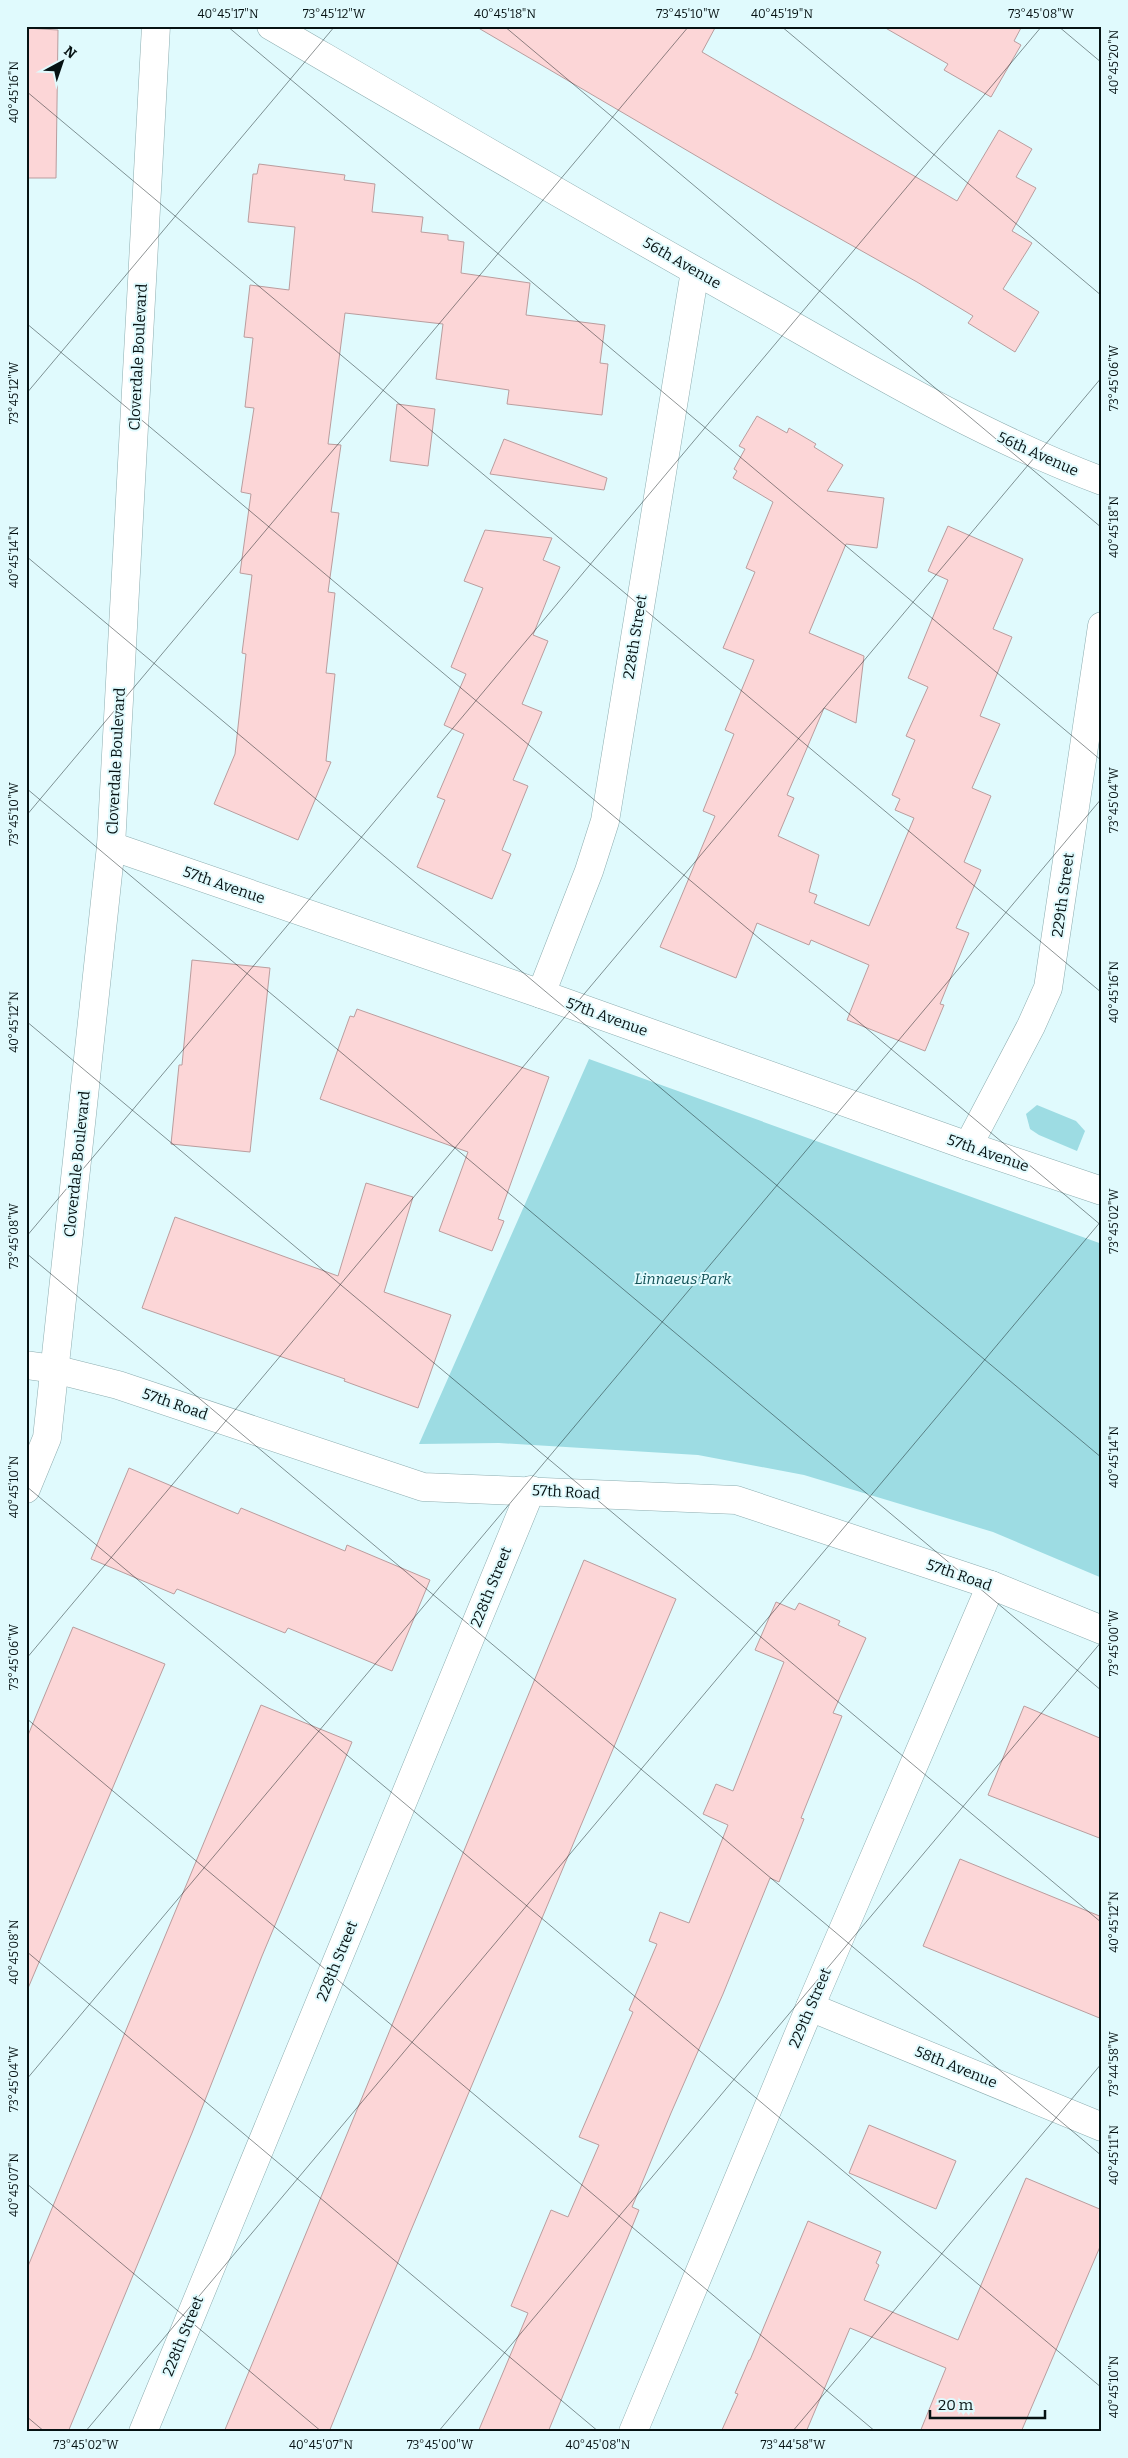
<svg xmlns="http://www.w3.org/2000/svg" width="1128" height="2458" viewBox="0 0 1128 2458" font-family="Bitter,serif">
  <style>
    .green { fill: #9ddce3 }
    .building { fill: #fcd6d7; stroke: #ba9d9e }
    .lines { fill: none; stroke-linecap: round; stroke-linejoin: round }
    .street-casing { stroke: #8dadb0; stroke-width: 29 }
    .secondary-casing { stroke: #8dadb0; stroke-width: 29 }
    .street { stroke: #fff; stroke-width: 28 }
    .secondary { stroke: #fff; stroke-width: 28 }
    .ticks { fill: none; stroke: #061213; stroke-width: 1; stroke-opacity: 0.45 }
    .labels { text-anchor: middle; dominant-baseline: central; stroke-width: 4; stroke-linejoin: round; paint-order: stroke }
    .street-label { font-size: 15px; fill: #061213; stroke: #e0fafd }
    .park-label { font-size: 15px; font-style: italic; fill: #115055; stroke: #e0fafd }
    .neatline { fill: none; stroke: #061213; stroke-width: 2 }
    .ticks-label { font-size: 12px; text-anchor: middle; fill: #061213 }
  </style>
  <rect width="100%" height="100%" fill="#e0fafd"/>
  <g class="green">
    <path d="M 589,1059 L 1102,1244 L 1102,1578 L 993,1532 L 804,1475 L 698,1455 L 499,1443 L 419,1444 Z"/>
    <path d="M 1037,1105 L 1076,1121 L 1085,1131 L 1077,1151 L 1039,1135 L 1030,1129 L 1026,1114 Z"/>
  </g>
  <g class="building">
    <path d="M 475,26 L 716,26 L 702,52 L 957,201 L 999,130 L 1032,149 L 1016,177 L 1036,188 L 1012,231 L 1032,243 L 1003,289 L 1039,312 L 1015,352 L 968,323 L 973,316 L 917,282 L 780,205 Z"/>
    <path d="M 882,26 L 1022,26 L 1014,41 L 1021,45 L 991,97 L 944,70 L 948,64 Z"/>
    <path d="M 26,28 L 58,30 L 56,178 L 26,178 Z"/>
    <path d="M 259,164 L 345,175 L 344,180 L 375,184 L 372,212 L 423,217 L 421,232 L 448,235 L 448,240 L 464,242 L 461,273 L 530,283 L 526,315 L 605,325 L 600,363 L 608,364 L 602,415 L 507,404 L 509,390 L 436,379 L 443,324 L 345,313 L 328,444 L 341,445 L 331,512 L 339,513 L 328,592 L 335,593 L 326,673 L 335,674 L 326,761 L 331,762 L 298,840 L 214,804 L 235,754 L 246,654 L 242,653 L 252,575 L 240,573 L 251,494 L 241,492 L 254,408 L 245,407 L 253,338 L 244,337 L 250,285 L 289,290 L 295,227 L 248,222 L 253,174 L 257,174 Z"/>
    <path d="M 397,404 L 435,409 L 428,466 L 390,461 Z"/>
    <path d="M 757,416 L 787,433 L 789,428 L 816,444 L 814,447 L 843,465 L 827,491 L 884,498 L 877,548 L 846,544 L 809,633 L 864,656 L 856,723 L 824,708 L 787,795 L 794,798 L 778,836 L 819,855 L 809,892 L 817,895 L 814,903 L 869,926 L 914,818 L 895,810 L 900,799 L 892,795 L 915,740 L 906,736 L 928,687 L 908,678 L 948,580 L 928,571 L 948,526 L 1023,559 L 993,629 L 1012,637 L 980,716 L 1000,724 L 972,788 L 991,796 L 964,862 L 981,870 L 956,928 L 969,933 L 940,1004 L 944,1005 L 925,1051 L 847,1020 L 869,965 L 811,940 L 809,945 L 757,923 L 736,978 L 660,947 L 715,816 L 703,811 L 734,734 L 725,730 L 754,660 L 723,648 L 755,572 L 746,568 L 773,502 L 733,478 L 737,471 L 734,469 L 745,449 L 739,446 Z"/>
    <path d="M 504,439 L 607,478 L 604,490 L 490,474 Z"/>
    <path d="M 485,530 L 552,538 L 543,560 L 560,567 L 533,635 L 548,641 L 522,704 L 542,712 L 513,780 L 528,786 L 502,850 L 511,854 L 492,899 L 417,867 L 445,800 L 437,797 L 464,734 L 444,725 L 466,674 L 451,667 L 483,588 L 464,581 Z"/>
    <path d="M 192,960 L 270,968 L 250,1152 L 171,1144 L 179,1065 L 182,1065 Z"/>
    <path d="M 357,1009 L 549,1077 L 498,1219 L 504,1221 L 492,1251 L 439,1231 L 468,1152 L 320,1099 L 350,1016 L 354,1017 Z"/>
    <path d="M 366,1183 L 413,1197 L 384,1292 L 451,1315 L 418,1408 L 344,1381 L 345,1379 L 142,1308 L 175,1217 L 338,1276 Z"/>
    <path d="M 129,1468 L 238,1514 L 241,1508 L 345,1551 L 347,1545 L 430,1580 L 392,1671 L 288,1628 L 285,1633 L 177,1589 L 174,1594 L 91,1559 Z"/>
    <path d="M 584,1560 L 676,1599 L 409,2235 L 329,2432 L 224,2432 Z"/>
    <path d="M 776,1602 L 795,1610 L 799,1603 L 840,1621 L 838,1625 L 866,1638 L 833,1713 L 842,1716 L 801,1818 L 804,1819 L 779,1882 L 770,1878 L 723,1994 L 671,2113 L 632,2207 L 639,2210 L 548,2432 L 478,2432 L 528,2313 L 511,2306 L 551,2210 L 568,2217 L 599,2145 L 579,2137 L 633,2012 L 629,2010 L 657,1944 L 649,1941 L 660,1912 L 689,1923 L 728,1825 L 703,1814 L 716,1784 L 733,1791 L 784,1662 L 755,1650 Z"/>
    <path d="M 73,1627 L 165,1664 L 26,1993 L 26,1740 Z"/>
    <path d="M 261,1705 L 352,1742 L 262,1956 L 192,2133 L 68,2432 L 26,2432 L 26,2271 Z"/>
    <path d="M 1024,1706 L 1102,1739 L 1102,1839 L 988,1795 Z"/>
    <path d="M 960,1859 L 1102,1917 L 1102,2019 L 923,1946 Z"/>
    <path d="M 869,2125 L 956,2161 L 936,2209 L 849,2173 Z"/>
    <path d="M 1026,2178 L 1102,2210 L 1102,2242 L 1021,2432 L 920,2432 L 946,2368 L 850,2328 L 806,2432 L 721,2432 L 738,2394 L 735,2393 L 749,2360 L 750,2360 L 808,2221 L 881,2252 L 876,2263 L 879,2265 L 864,2300 L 958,2340 Z"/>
  </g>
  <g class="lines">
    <g class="street-casing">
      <g id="street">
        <path d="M 111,846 L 541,994 L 968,1146 L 1102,1191"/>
        <path d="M 541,994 L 589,871 L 605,821 L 695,271"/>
        <path d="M 968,1146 L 1031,1026 L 1048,988 L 1102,626"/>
        <path d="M 26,1365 L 54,1369 L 118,1385 L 423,1487 L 736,1500 L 991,1585 L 1102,1630"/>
        <path d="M 810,2007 L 1102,2127"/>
        <path d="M 143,2432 L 531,1490"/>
        <path d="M 633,2432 L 810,2007 L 991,1585"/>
      </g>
    </g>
    <g class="secondary-casing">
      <g id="secondary">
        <path d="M 271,26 C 436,122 600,218 767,311 C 876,373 984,437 1102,481"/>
        <path d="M 26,1489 L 47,1438 L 111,846 L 156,26"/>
      </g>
    </g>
    <use href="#street" class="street"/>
    <use href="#secondary" class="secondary"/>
  </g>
  <path class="ticks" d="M 227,26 L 1102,761M 504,26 L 1102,528M 781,26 L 1102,296M 1058,26 L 1102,63M 26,91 L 1102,993M 26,323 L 1102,1226M 26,394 L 335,26M 26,556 L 1102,1458M 26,788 L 1102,1691M 26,816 L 689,26M 26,1021 L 1102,1923M 26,1237 L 1042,26M 26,1253 L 1102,2156M 26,1486 L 1102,2388M 26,1659 L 1102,377M 26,1718 L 876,2432M 26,1951 L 599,2432M 26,2080 L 1102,798M 26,2183 L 322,2432M 26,2416 L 45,2432M 85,2432 L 1102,1220M 438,2432 L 1102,1641M 792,2432 L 1102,2063"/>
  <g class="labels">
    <g class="street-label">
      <text transform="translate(682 263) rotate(30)">56th Avenue</text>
      <text transform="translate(138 357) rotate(-87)">Cloverdale Boulevard</text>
      <text transform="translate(1038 454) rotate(24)">56th Avenue</text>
      <text transform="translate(635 637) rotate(-81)">228th Street</text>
      <text transform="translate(116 761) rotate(-87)">Cloverdale Boulevard</text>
      <text transform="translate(224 885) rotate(19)">57th Avenue</text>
      <text transform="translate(1063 895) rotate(-82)">229th Street</text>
      <text transform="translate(607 1017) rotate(20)">57th Avenue</text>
      <text transform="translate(988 1153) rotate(19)">57th Avenue</text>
      <text transform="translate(77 1164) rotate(-84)">Cloverdale Boulevard</text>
      <text transform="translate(175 1404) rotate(19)">57th Road</text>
      <text transform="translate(566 1492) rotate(3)">57th Road</text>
      <text transform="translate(959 1575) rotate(19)">57th Road</text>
      <text transform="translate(491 1587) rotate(-68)">228th Street</text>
      <text transform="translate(337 1961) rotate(-68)">228th Street</text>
      <text transform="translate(810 2008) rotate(-67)">229th Street</text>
      <text transform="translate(956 2067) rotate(22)">58th Avenue</text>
      <text transform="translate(183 2336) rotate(-68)">228th Street</text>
    </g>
    <g class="park-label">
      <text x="683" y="1279">Linnaeus Park</text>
    </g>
  </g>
  <rect width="1128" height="2458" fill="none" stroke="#e0fafd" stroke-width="55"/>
  <g transform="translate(62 62) rotate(40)" stroke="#e0fafd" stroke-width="4" paint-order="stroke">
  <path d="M0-4L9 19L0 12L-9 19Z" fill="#061213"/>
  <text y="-8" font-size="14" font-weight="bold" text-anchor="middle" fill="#061213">N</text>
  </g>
  <path d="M930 2410v8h115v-8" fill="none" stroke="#061213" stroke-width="2.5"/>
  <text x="938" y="2410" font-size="15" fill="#061213" stroke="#e0fafd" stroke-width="4" paint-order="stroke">20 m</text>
  <rect x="28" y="28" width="1072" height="2402" class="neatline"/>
  <g class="ticks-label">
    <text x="228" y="18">40°45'17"N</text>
    <text x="334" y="18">73°45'12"W</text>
    <text x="505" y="18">40°45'18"N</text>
    <text x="688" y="18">73°45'10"W</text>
    <text x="782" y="18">40°45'19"N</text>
    <text x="1041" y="18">73°45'08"W</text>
    <text transform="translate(1114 62) rotate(-90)" y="4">40°45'20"N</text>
    <text transform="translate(14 92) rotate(-90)" y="4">40°45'16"N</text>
    <text transform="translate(1114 378) rotate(-90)" y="4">73°45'06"W</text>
    <text transform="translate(14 393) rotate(-90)" y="4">73°45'12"W</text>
    <text transform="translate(1114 527) rotate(-90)" y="4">40°45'18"N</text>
    <text transform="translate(14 557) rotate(-90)" y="4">40°45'14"N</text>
    <text transform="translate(1114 800) rotate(-90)" y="4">73°45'04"W</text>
    <text transform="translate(14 814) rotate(-90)" y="4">73°45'10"W</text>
    <text transform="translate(1114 992) rotate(-90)" y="4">40°45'16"N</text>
    <text transform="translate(14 1022) rotate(-90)" y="4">40°45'12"N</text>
    <text transform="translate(1114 1221) rotate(-90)" y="4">73°45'02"W</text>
    <text transform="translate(14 1236) rotate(-90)" y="4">73°45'08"W</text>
    <text transform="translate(1114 1457) rotate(-90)" y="4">40°45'14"N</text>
    <text transform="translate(14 1487) rotate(-90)" y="4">40°45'10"N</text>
    <text transform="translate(1114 1643) rotate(-90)" y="4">73°45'00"W</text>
    <text transform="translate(14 1657) rotate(-90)" y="4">73°45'06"W</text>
    <text transform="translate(1114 1922) rotate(-90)" y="4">40°45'12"N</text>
    <text transform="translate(14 1952) rotate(-90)" y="4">40°45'08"N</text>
    <text transform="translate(1114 2064) rotate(-90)" y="4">73°44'58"W</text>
    <text transform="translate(14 2079) rotate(-90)" y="4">73°45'04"W</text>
    <text transform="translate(1114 2155) rotate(-90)" y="4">40°45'11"N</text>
    <text transform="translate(14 2185) rotate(-90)" y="4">40°45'07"N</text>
    <text transform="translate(1114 2387) rotate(-90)" y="4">40°45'10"N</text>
    <text x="86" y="2449">73°45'02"W</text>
    <text x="321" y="2449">40°45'07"N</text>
    <text x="440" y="2449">73°45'00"W</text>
    <text x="598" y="2449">40°45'08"N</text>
    <text x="793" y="2449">73°44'58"W</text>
  </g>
</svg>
